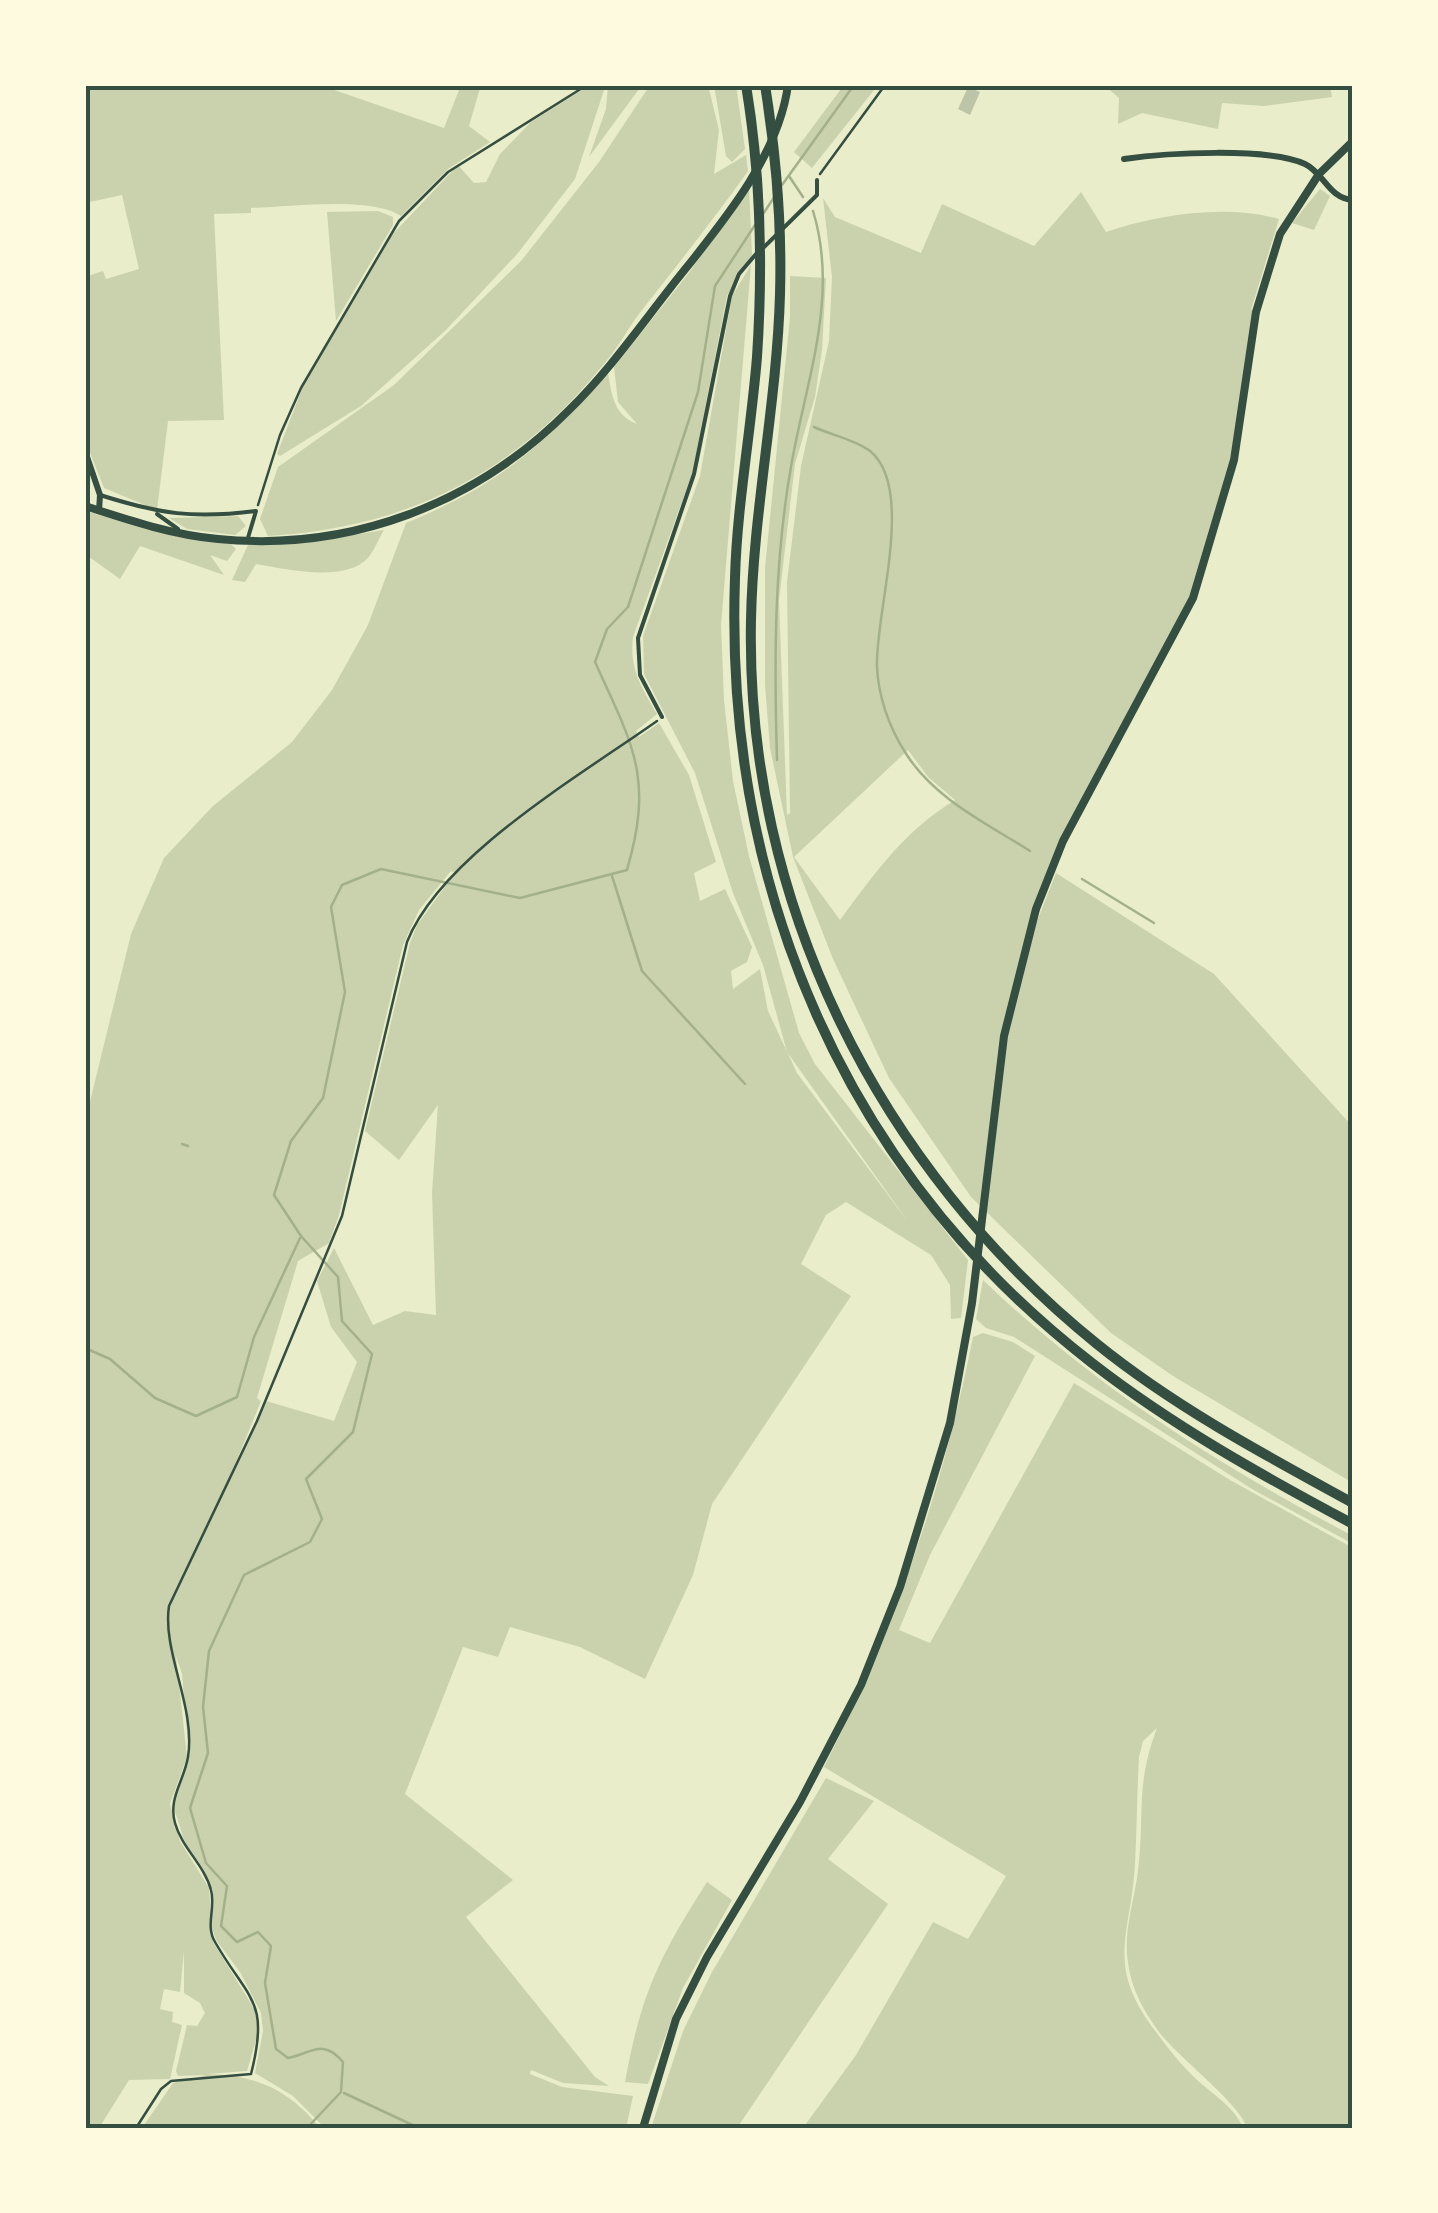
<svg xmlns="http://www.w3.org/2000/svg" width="1438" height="2213" viewBox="0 0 1438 2213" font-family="Rubik,sans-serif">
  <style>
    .green { fill: #cad2ad; fill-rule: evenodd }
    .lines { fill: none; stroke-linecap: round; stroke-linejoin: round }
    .stream { stroke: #a3b18a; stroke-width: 2.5 }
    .building { fill: #bcc5a7 }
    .path { stroke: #344e41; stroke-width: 2.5 }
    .service { stroke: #344e41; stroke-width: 4 }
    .minor { stroke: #344e41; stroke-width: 6 }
    .tertiary { stroke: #344e41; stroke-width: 8 }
    .trunk { stroke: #344e41; stroke-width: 10 }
    .neatline { fill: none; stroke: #344e41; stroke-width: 4 }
  </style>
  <rect width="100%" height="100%" fill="#e9edc9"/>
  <g class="green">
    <path d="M 85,85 L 320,85 L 444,128 L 461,85 L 481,85 L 469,126 L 490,142 L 448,169 L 401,216 C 370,196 289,207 251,208 L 251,213 L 214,214 L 224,420 L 168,421 L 157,510 L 104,488 L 85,440 L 85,277 L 103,271 L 106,279 L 139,269 L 122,195 L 85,203 Z"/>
    <path d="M 590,85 L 604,90 L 575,179 L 518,253 L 446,330 L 361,406 L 280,456 L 277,454 L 302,389 L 391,236 L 458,165 L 474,183 L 486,182 L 500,154 L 531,122 Z"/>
    <path d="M 608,85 L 642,85 L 589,157 L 606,109 Z"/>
    <path d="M 650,85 L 708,85 L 719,130 L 714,174 L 746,155 L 748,171 C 714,219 678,264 642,310 C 629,326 620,345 607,360 C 519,471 409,528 268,536 L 260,519 L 278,467 L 394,385 L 521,261 L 599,162 Z"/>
    <path d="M 714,85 L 736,85 L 745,149 L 732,162 L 726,156 Z"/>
    <path d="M 844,85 L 878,85 L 812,168 L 794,152 Z"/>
    <path d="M 1104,85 L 1330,85 L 1332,97 L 1264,106 L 1222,103 L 1218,129 L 1142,113 L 1118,124 L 1119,98 Z"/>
    <path d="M 749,187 L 752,255 L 727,296 L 692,474 L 633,637 C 629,669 642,688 657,714 L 636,731 L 639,737 L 659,723 L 689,775 L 716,862 L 694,873 L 700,901 L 725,889 L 752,947 L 747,962 L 731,971 L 733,989 L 760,969 L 768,1011 L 797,1073 L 909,1223 L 787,1052 L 763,965 L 733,893 L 695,773 L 644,674 L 643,636 L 700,476 L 732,296 L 751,265 L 721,625 L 724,700 L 733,781 L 749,856 L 799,1033 L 815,1064 L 968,1260 L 961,1318 L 951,1319 L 950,1285 L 931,1255 L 846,1202 L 826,1215 L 801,1264 L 851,1296 L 712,1504 L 693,1575 L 645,1679 L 580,1647 L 510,1627 L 498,1657 L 463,1647 L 405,1794 L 513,1880 L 466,1917 L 595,2077 L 609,2086 L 563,2083 L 531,2070 L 530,2074 L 562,2087 L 633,2096 L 626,2128 L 325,2128 L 293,2096 L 255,2073 L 263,2031 L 261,2013 L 240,1972 L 216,1940 L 211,1924 L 213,1891 L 184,1840 L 173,1805 L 189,1756 L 182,1674 L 176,1656 L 187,1757 L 170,1804 L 180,1841 L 209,1888 L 213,1942 L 256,2012 L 259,2030 L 247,2071 L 207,2074 C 255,2075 289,2089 320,2128 L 142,2128 L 173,2083 L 206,2075 L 178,2076 L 176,2071 L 187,2025 L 197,2026 L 205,2013 L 200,2003 L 184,1993 L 184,1951 L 180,1992 L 164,1989 L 160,2009 L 173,2012 L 172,2022 L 182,2025 L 170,2079 L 129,2080 L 99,2128 L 85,2128 L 85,1122 L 131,934 L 164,858 L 213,806 L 292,742 L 332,690 L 368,625 L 406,523 C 501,484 540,448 608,373 C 612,396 614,415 637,424 L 618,402 L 614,367 L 688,274 ZM 451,871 L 455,873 L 417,925 L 410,943 L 365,1131 L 399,1160 L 438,1105 L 432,1193 L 436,1315 L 405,1311 L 373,1325 L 334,1248 L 317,1281 L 331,1327 L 357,1362 L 334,1421 L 266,1401 L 223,1494 L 261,1401 L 257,1398 L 298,1261 L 329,1243 L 339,1215 L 403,945 L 419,910 Z"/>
    <path d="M 1320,189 L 1330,196 L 1314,230 L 1292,223 Z"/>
    <path d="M 1081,192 L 1106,232 C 1158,214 1227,204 1279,219 L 1251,310 L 1256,312 L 1234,460 L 1193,598 L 1052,867 L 1036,924 L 1056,873 L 1214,974 L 1353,1127 L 1353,1483 L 1173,1376 L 1111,1333 L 971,1197 L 889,1078 L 833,959 L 793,857 L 770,748 L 765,685 L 765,568 L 790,317 L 790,276 L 826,278 L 822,350 L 815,397 L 795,464 L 779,600 L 787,815 L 790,813 L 787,582 L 801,466 L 829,341 L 832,277 L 823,198 L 835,217 L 921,253 L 942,204 L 1034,246 ZM 908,750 L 928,777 L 955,800 C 904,831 875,873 840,920 L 794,857 Z"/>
    <path d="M 378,211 L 393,217 L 393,225 L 336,321 L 327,212 Z"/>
    <path d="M 85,511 L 159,532 L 231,544 L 236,549 L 227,561 L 210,555 L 224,575 L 140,546 L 120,579 L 85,554 Z"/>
    <path d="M 238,516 L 246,526 L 235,535 L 187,529 L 169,518 Z"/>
    <path d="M 384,530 C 379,538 374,551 368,558 C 344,583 286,569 256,564 L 245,582 L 232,580 L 248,545 L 304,543 Z"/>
    <path d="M 983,1280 C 1093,1386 1218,1465 1353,1536 L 1353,1544 L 1252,1489 L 1014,1337 L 986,1328 L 976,1319 Z"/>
    <path d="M 983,1333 L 1013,1342 L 1035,1356 L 930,1555 L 899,1630 L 930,1643 L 1074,1383 L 1230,1480 L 1353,1548 L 1353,2128 L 1247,2128 C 1241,2105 1178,2057 1159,2032 C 1144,2012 1131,1988 1128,1963 C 1123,1932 1134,1902 1138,1871 C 1145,1814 1135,1786 1157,1728 L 1143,1741 L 1139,1757 C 1137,1792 1137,1828 1135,1864 C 1131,1937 1104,1964 1156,2032 C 1168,2048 1181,2065 1196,2079 C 1212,2094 1235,2107 1243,2128 L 803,2128 L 856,2055 L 933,1922 L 968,1939 L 1006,1876 L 824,1767 C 895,1628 943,1489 973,1337 Z"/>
    <path d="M 826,1778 L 874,1801 L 828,1859 L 888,1904 L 737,2128 L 651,2128 L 683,2031 L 712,1972 Z"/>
    <path d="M 707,1882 L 732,1900 L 683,1988 L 648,2084 L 625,2082 C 641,1994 659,1957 707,1882 Z"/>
  </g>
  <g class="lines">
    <g class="stream">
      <path d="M 789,176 L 803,197"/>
      <path d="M 782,185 L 854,85"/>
      <path d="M 763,214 L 775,196"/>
      <path d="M 814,427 C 831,435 856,440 870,451 C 916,488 875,613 877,666 C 878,696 889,727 905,752 C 933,798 986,823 1030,851"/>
      <path d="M 777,760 C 774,660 774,559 792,461 C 807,378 839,295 813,211"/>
      <path d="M 612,876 L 642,971 L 745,1084"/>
      <path d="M 1082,879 L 1154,923"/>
      <path d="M 182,1144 L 188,1146"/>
      <path d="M 85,1348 L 110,1359 L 155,1398 L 196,1416 L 237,1397 L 254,1337 L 300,1238"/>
      <path d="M 344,2093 L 419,2128"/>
      <path d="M 307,2128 L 341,2092 L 343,2062 C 323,2038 312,2053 288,2058 L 276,2049 L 265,1983 L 271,1946 L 258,1932 L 237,1942 L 221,1926 L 227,1886 L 206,1863 L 190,1808 L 208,1753 L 203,1707 L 209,1651 L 244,1575 L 310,1542 L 322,1519 L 306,1479 L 353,1432 L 372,1354 L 342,1321 L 338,1277 L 301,1236 L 274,1195 L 291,1141 L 323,1098 L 345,992 L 331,907 L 342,885 L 381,869 L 520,898 L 627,870 C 654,777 633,746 595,662 L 607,629 L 628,607 L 698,392 L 715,286 L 755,225"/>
    </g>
  </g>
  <path class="building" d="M 968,87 L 980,92 L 970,115 L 958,109 Z"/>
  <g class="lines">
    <g class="path">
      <path d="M 820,174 L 885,85"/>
      <path d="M 258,505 L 280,435 L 301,388 L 399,221 L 448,172 L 587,85"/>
      <path d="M 136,2128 L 161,2089 L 171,2081 L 251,2074 C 270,2000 249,2001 215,1942 C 205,1925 216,1908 211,1890 C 205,1866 182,1848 175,1823 C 168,1798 184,1781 188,1757 C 196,1707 162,1652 169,1606 L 257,1421 L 342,1216 L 407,942 C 441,856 581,775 657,721"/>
    </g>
    <g class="service">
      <path d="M 763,248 L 817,195 L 817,180"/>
      <path d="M 100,495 C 160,514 193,519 256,511 L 247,541"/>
      <path d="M 157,514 L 178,529"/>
      <path d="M 662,717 L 640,675 L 638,638 L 694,474 L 730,296 L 739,274 L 756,254"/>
    </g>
    <g class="minor">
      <path d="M 1124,159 C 1165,153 1268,147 1305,164 C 1324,173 1329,199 1353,200"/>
      <path d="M 85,451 L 100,495 L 99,511"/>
    </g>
    <g class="tertiary">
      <path d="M 85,506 C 128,520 173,535 218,539 C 350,552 476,504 569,410 C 607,373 638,329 671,287 C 716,230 778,160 788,85"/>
      <path d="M 643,2128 L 676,2019 L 707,1957 L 800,1802 L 861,1685 L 900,1587 L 950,1423 L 972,1303 L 1004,1036 L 1036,909 L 1063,841 L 1193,598 L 1234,460 L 1256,312 L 1280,234 L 1319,174 L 1353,141"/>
    </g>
    <g class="trunk">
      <path d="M 746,85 C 761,176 763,266 757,357 C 751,431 737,505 735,578 C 724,888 845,1172 1092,1363 C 1173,1426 1263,1476 1353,1524"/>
      <path d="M 765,85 C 776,154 782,224 780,294 C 777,403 753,511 751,620 C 745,902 879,1168 1097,1344 C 1175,1407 1265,1455 1353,1503"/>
    </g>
  </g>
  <rect width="1438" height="2213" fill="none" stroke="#fefae0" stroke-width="175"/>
  <rect x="88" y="88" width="1262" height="2038" class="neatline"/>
</svg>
